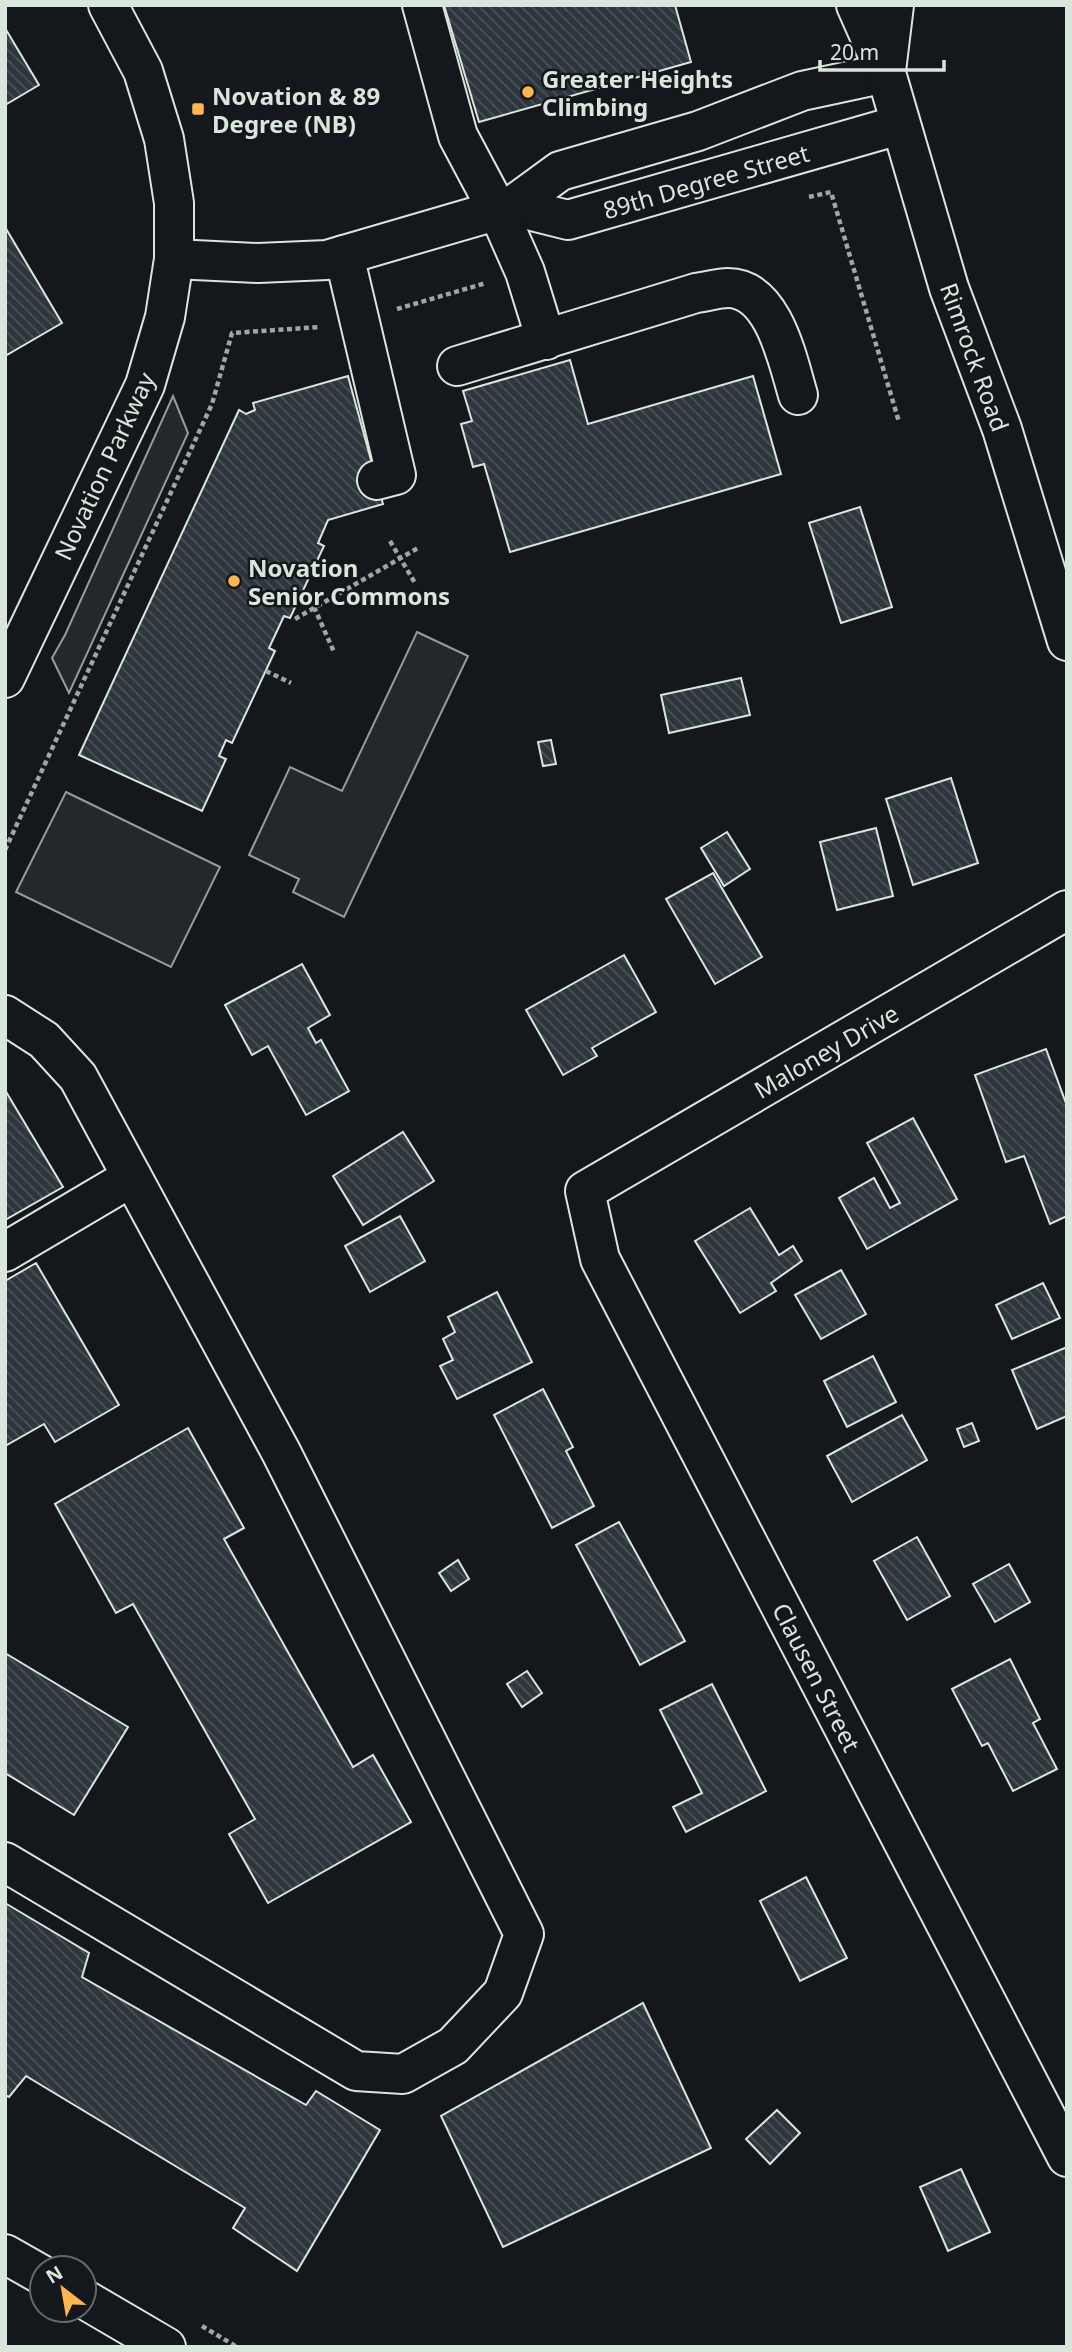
<svg xmlns="http://www.w3.org/2000/svg" width="1072" height="2352" viewBox="0 0 1072 2352" font-family="'Noto Sans',sans-serif">
  <style>
    .parking { fill: #24282b; stroke: #939e99; stroke-width: 2 }
    .building { fill: url(#building-back-hatch); stroke: #d8e6dc; stroke-width: 2 }
    .lines { fill: none; stroke-linecap: round; stroke-linejoin: round }
    .minor-casing { stroke: #d8e6dc; stroke-width: 42 }
    .major-casing { stroke: #d8e6dc; stroke-width: 42 }
    .path { stroke: #9da8a2; stroke-width: 4.5; stroke-dasharray: 5 3.5; stroke-linecap: butt }
    .minor { stroke: #14181c; stroke-width: 38 }
    .major { stroke: #14181c; stroke-width: 38 }
    .poi-dot { fill: #ffb74d; stroke: #14181c; stroke-width: 2.5 }
    .labels { text-anchor: middle; dominant-baseline: central; stroke-width: 5; stroke-linejoin: round; paint-order: stroke }
    .poi-label { font-size: 24px; font-weight: bold; fill: #d8e6dc; stroke: #14181c; text-anchor: start }
    .street-label { font-size: 24px; fill: #d8e6dc; stroke: #14181c }
  </style>
  <defs>
    <pattern id="building-back-hatch" width="6" height="6" patternUnits="userSpaceOnUse" patternTransform="scale(1.75)"><rect width="6" height="6" fill="#2c363c"/><path d="M-1 5l2 2M0 0l6 6M5-1l2 2" fill="none" stroke="#4a5358"/></pattern>
  </defs>
  <rect width="100%" height="100%" fill="#14181c"/>
  <g class="parking">
    <path d="M 173,396 L 188,433 L 69,693 L 52,658 L 65,635 Z"/>
    <path d="M 417,632 L 468,656 L 344,917 L 293,892 L 299,879 L 249,855 L 290,767 L 342,791 Z"/>
    <path d="M 66,792 L 220,867 L 171,967 L 16,892 Z"/>
  </g>
  <g class="building">
    <path d="M 444,5 L 675,5 L 691,62 L 479,122 Z"/>
    <path d="M 5,28 L 39,85 L 5,105 Z"/>
    <path d="M 5,227 L 62,323 L 5,356 Z"/>
    <path d="M 570,360 L 588,424 L 753,376 L 781,474 L 510,552 L 484,464 L 473,467 L 461,424 L 472,421 L 463,391 Z"/>
    <path d="M 348,376 L 383,504 L 328,520 L 318,543 L 324,546 L 290,618 L 284,616 L 269,648 L 275,651 L 232,743 L 226,740 L 219,756 L 226,759 L 202,811 L 79,755 L 239,410 L 246,414 L 255,410 L 253,403 Z"/>
    <path d="M 860,507 L 892,607 L 841,623 L 809,523 Z"/>
    <path d="M 741,678 L 750,715 L 669,733 L 661,695 Z"/>
    <path d="M 551,740 L 556,764 L 543,766 L 538,742 Z"/>
    <path d="M 951,778 L 978,863 L 913,885 L 886,799 Z"/>
    <path d="M 876,828 L 893,896 L 837,910 L 820,842 Z"/>
    <path d="M 727,832 L 750,869 L 724,886 L 701,848 Z"/>
    <path d="M 713,873 L 762,957 L 715,984 L 666,899 Z"/>
    <path d="M 624,955 L 656,1012 L 592,1048 L 597,1056 L 563,1075 L 526,1010 Z"/>
    <path d="M 302,964 L 330,1015 L 308,1028 L 316,1043 L 321,1040 L 349,1091 L 306,1115 L 268,1046 L 252,1055 L 225,1005 Z"/>
    <path d="M 1046,1049 L 1067,1106 L 1067,1216 L 1050,1224 L 1024,1156 L 1006,1162 L 975,1075 Z"/>
    <path d="M 5,1090 L 63,1187 L 5,1220 Z"/>
    <path d="M 913,1118 L 957,1199 L 867,1249 L 839,1198 L 874,1178 L 890,1208 L 900,1203 L 867,1143 Z"/>
    <path d="M 403,1132 L 434,1181 L 363,1225 L 333,1176 Z"/>
    <path d="M 750,1208 L 779,1255 L 793,1246 L 802,1261 L 771,1283 L 776,1291 L 740,1313 L 695,1241 Z"/>
    <path d="M 400,1216 L 425,1261 L 370,1292 L 345,1246 Z"/>
    <path d="M 36,1263 L 119,1405 L 55,1442 L 44,1424 L 5,1446 L 5,1281 Z"/>
    <path d="M 841,1270 L 866,1314 L 821,1339 L 795,1295 Z"/>
    <path d="M 1043,1283 L 1060,1318 L 1012,1339 L 996,1305 Z"/>
    <path d="M 497,1292 L 532,1362 L 457,1399 L 440,1366 L 453,1360 L 443,1339 L 455,1332 L 448,1317 Z"/>
    <path d="M 1067,1347 L 1067,1416 L 1037,1429 L 1012,1370 Z"/>
    <path d="M 873,1356 L 896,1402 L 847,1427 L 824,1381 Z"/>
    <path d="M 543,1389 L 573,1447 L 566,1451 L 594,1506 L 552,1528 L 494,1415 Z"/>
    <path d="M 902,1415 L 927,1460 L 852,1502 L 827,1456 Z"/>
    <path d="M 972,1423 L 979,1441 L 964,1447 L 957,1429 Z"/>
    <path d="M 188,1428 L 244,1528 L 224,1539 L 353,1767 L 373,1755 L 411,1822 L 268,1903 L 229,1834 L 255,1819 L 133,1604 L 116,1613 L 55,1504 Z"/>
    <path d="M 619,1522 L 685,1641 L 640,1665 L 576,1545 Z"/>
    <path d="M 917,1537 L 950,1596 L 907,1620 L 874,1561 Z"/>
    <path d="M 458,1560 L 469,1579 L 451,1591 L 439,1573 Z"/>
    <path d="M 1009,1564 L 1030,1602 L 995,1622 L 973,1584 Z"/>
    <path d="M 5,1653 L 128,1727 L 74,1815 L 5,1773 Z"/>
    <path d="M 1010,1659 L 1040,1719 L 1033,1723 L 1057,1769 L 1013,1791 L 988,1743 L 982,1746 L 952,1689 Z"/>
    <path d="M 527,1671 L 542,1693 L 522,1707 L 507,1684 Z"/>
    <path d="M 712,1684 L 766,1791 L 686,1832 L 673,1807 L 702,1793 L 660,1710 Z"/>
    <path d="M 806,1877 L 847,1958 L 800,1981 L 760,1901 Z"/>
    <path d="M 5,1903 L 89,1953 L 82,1977 L 306,2105 L 316,2091 L 380,2130 L 297,2271 L 233,2228 L 245,2208 L 26,2076 L 9,2097 L 5,2095 Z"/>
    <path d="M 643,2003 L 711,2148 L 503,2247 L 441,2116 Z"/>
    <path d="M 777,2110 L 800,2133 L 770,2164 L 746,2139 Z"/>
    <path d="M 961,2169 L 990,2232 L 948,2251 L 920,2187 Z"/>
  </g>
  <g class="lines">
    <g class="minor-casing">
      <g id="minor">
        <path d="M 422,5 L 458,136 L 498,211 L 525,272 L 546,340"/>
        <path d="M 512,206 L 568,220 L 899,125"/>
        <path d="M 344,255 L 396,475 L 377,480"/>
        <path d="M 174,259 L 258,263 L 327,260 L 512,206 L 560,171 L 698,131 L 802,91 L 886,73"/>
        <path d="M 457,366 L 696,293 C 706,292 718,288 728,288 C 774,288 788,362 798,395"/>
        <path d="M 5,678 L 145,385 L 165,317 L 174,259 L 174,203 L 164,139 L 143,71 L 108,5"/>
        <path d="M 1067,910 L 585,1191 L 600,1259 L 1067,2157"/>
        <path d="M 5,1015 L 44,1040 L 78,1077 L 281,1452 L 524,1934 L 503,1993 L 453,2046 L 403,2074 L 356,2071 L 5,1862"/>
        <path d="M 5,1252 L 132,1177"/>
        <path d="M 5,2254 L 42,2275"/>
        <path d="M 84,2299 L 166,2347"/>
      </g>
    </g>
    <g class="major-casing">
      <g id="major">
        <path d="M 856,5 L 886,73 L 949,288 L 1002,429 L 1067,641"/>
        <path d="M 886,71 L 894,5"/>
      </g>
    </g>
    <g class="path">
      <path d="M 809,197 L 831,192 L 899,422"/>
      <path d="M 397,309 L 486,283"/>
      <path d="M 390,541 L 415,583"/>
      <path d="M 314,607 L 334,652"/>
      <path d="M 295,619 L 418,548"/>
      <path d="M 266,671 L 291,683"/>
      <path d="M 5,850 L 212,404 L 232,333 L 320,327"/>
      <path d="M 202,2326 L 237,2347"/>
    </g>
    <use href="#minor" class="minor"/>
    <use href="#major" class="major"/>
  </g>
  <g class="poi-dot">
    <circle cx="528" cy="92" r="7"/>
    <rect x="191" y="102" width="14" height="14" rx="3.5"/>
    <circle cx="234" cy="581" r="7"/>
  </g>
  <g class="labels">
    <g class="poi-label">
      <text x="542" y="78">Greater Heights<tspan x="542" dy="28">Climbing</tspan></text>
      <text x="212" y="95">Novation &amp; 89<tspan x="212" dy="28">Degree (NB)</tspan></text>
      <text x="248" y="567">Novation<tspan x="248" dy="28">Senior Commons</tspan></text>
    </g>
    <g class="street-label">
      <text transform="translate(706 181) rotate(-16)">89th Degree Street</text>
      <text transform="translate(975 357) rotate(70)">Rimrock Road</text>
      <text transform="translate(104 466) rotate(-65)">Novation Parkway</text>
      <text transform="translate(826 1051) rotate(-30)">Maloney Drive</text>
      <text transform="translate(817 1677) rotate(63)">Clausen Street</text>
    </g>
  </g>
  <rect width="1072" height="2352" fill="none" stroke="#d8e6dc" stroke-width="14"/>
  <g transform="translate(63 2289) rotate(329)"><circle r="33" fill="#14181c" stroke="#626a69" stroke-width="2"/>
  <path d="M0-5L12 26L0 18L-12 26Z" fill="#ffb74d"/>
  <text y="-10" font-size="19" font-weight="bold" text-anchor="middle" fill="#d8e6dc">N</text>
  </g>
  <path d="M820 60v10h124v-10" fill="none" stroke="#d8e6dc" stroke-width="3.5"/>
  <text x="830" y="60" font-size="21" fill="#d8e6dc" stroke="#14181c" stroke-width="5" paint-order="stroke">20 m</text>
</svg>
